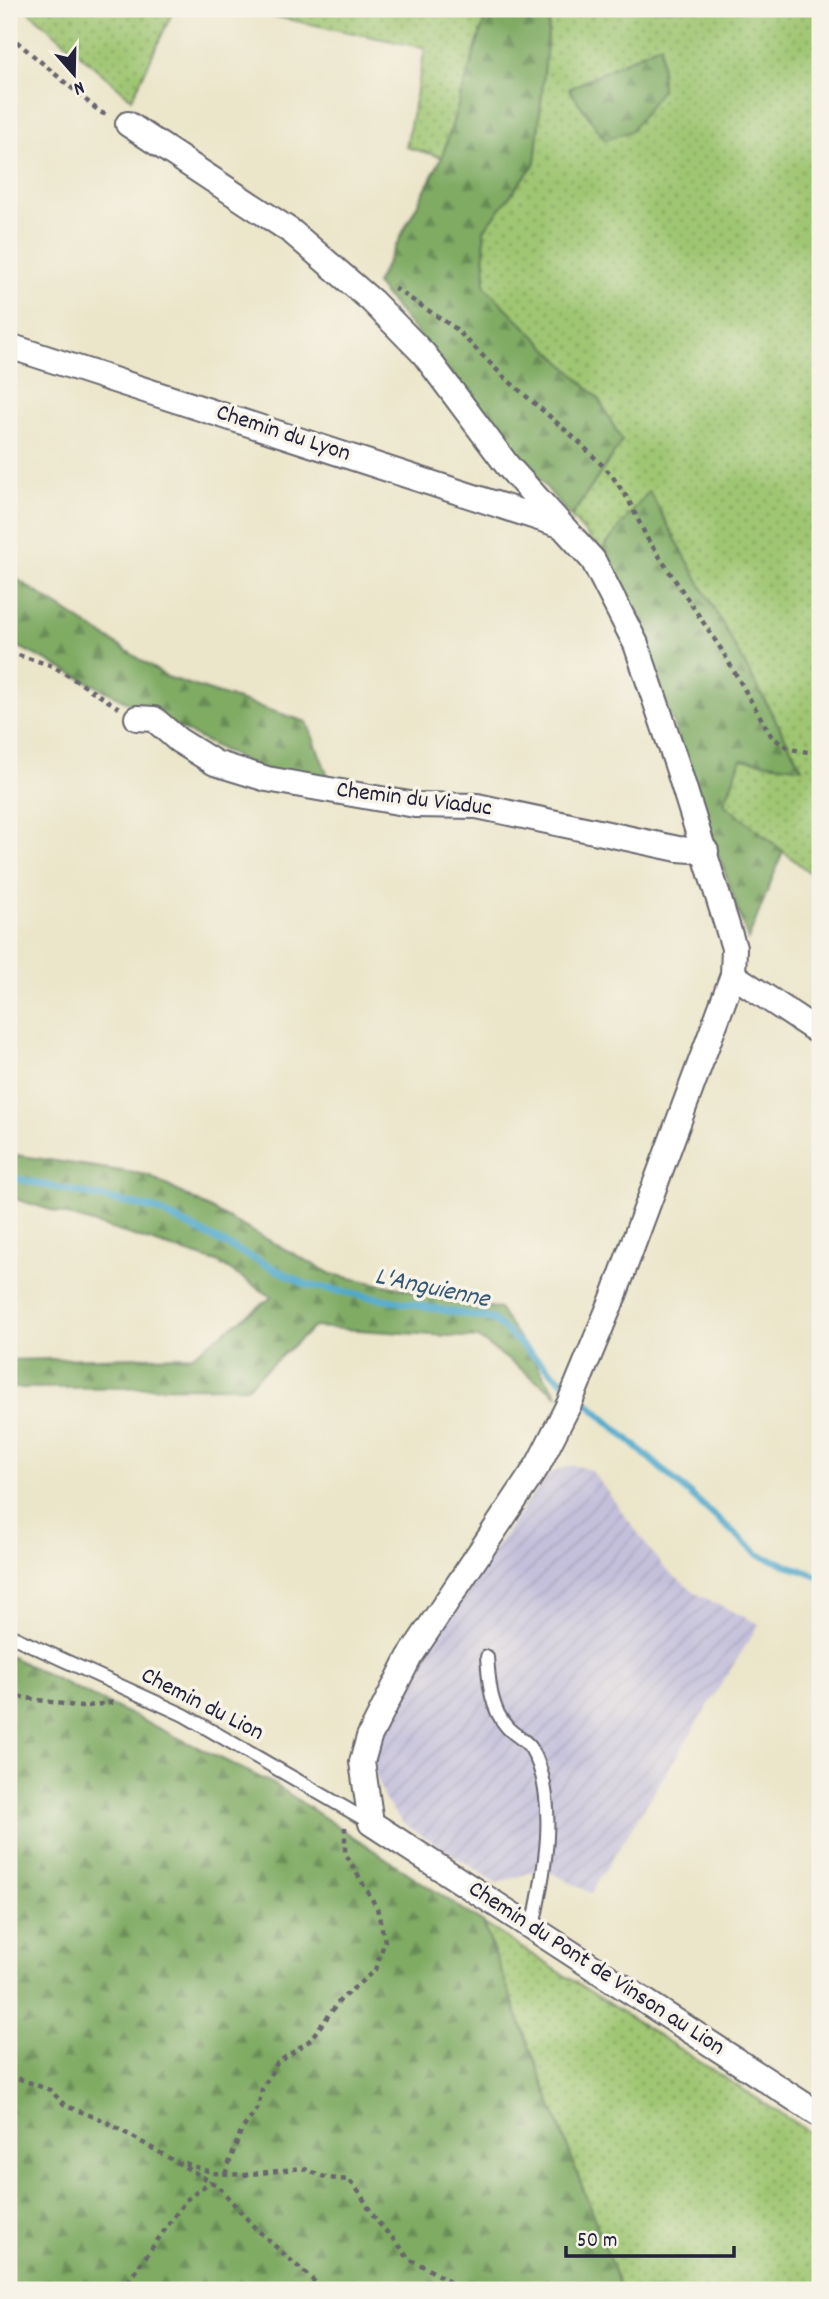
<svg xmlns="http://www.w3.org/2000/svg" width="829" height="2299" viewBox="0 0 829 2299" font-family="Dekko,sans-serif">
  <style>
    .industrial { fill: url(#industrial-furrows) }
    .green { fill: url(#green-dots); stroke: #607456; stroke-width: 2 }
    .forest { fill: url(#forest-firs); stroke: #506650; stroke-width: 2 }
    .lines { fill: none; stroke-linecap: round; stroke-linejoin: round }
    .stream { stroke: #4fa9cc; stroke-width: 7 }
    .service-casing { stroke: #68666d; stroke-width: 16 }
    .minor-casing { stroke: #68666d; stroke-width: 28 }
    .path { stroke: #68666d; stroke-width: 4.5; stroke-dasharray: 5 5; stroke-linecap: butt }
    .service { stroke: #fff; stroke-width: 12 }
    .minor { stroke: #fff; stroke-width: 24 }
    .labels { text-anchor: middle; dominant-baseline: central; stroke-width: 7; stroke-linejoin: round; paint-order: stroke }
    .street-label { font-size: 24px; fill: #22223b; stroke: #f7f3e8 }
    .water-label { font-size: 26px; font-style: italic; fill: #345875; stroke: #f7f3e8 }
  </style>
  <defs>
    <pattern id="industrial-furrows" width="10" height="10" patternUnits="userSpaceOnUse" patternTransform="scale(1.75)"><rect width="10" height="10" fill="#c4c0db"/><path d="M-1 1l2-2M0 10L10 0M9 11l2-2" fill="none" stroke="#a8a5bd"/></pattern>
    <pattern id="green-dots" width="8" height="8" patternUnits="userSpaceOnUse" patternTransform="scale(1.75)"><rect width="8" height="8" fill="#9fc672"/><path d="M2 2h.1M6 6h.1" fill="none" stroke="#81a05f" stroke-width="1.8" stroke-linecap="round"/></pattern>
    <pattern id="forest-firs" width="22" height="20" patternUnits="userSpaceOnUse" patternTransform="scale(1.75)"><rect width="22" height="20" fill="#7fab64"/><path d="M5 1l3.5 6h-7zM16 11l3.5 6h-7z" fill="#688b54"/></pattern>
  </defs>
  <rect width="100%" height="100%" fill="#f7f3e8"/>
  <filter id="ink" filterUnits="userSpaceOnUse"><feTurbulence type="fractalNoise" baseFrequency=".0143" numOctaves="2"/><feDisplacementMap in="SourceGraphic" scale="14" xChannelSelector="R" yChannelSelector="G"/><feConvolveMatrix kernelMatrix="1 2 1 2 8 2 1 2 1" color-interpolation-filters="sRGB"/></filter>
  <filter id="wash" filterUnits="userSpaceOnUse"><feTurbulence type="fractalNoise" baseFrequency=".00686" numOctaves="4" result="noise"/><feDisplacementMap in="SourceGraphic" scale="28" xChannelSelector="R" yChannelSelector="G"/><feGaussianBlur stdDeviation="1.57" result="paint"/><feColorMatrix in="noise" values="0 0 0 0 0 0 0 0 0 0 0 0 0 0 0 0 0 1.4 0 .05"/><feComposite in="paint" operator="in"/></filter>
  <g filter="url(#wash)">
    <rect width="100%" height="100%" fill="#ebe5c9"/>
    <path class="industrial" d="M 573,1465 L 591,1470 L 663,1567 L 695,1593 L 759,1624 L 591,1893 L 554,1874 L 535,1871 L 497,1883 L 403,1823 L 384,1799 L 372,1762 L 377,1739 L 423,1652 L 547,1474 Z"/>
    <g class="green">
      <path d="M 26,9 L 174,9 L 132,99 Z"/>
      <path d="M 239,9 L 488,9 L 442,157 L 406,147 L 425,48 Z"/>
      <path d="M 542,9 L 820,9 L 820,881 L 724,804 L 741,759 L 801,767 L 649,492 L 601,551 L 571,517 L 622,441 L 598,398 L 485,288 L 484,230 L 535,163 L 550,13 Z"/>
      <path d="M 483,1923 L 820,2139 L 820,2290 L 621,2290 Z"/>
    </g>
    <g class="forest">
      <path d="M 488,9 L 542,9 L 550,13 L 535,163 L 484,230 L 485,287 L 598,398 L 622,441 L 571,517 L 376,284 L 442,157 Z"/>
      <path d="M 661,44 L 662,89 L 631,131 L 605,140 L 569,89 Z"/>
      <path d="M 649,491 L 802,768 L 741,759 L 724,804 L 783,851 L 748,940 L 638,622 L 601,551 Z"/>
      <path d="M 9,574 L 167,677 L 307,722 L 330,781 L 258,768 L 9,642 Z"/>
      <path d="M 9,1154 L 148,1175 L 331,1274 L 499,1309 L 558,1396 L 478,1338 L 314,1327 L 246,1387 L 9,1388 L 9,1360 L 191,1356 L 272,1297 L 217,1262 L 9,1197 Z"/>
      <path d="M 9,1656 L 274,1784 L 483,1923 L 621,2290 L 9,2290 Z"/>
    </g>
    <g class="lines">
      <g class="stream">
        <path d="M 9,1177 L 155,1209 L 307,1285 L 492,1319 L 570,1388"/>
        <path d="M 579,1396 L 759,1555 L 820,1577"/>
      </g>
    </g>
  </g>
  <g filter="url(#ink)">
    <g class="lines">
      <g class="service-casing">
        <g id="service">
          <path d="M 9,1635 L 184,1715 L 371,1823"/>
          <path d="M 487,1657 C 489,1681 490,1708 507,1727 C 514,1735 526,1740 531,1748 C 560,1798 544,1875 533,1927"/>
        </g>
      </g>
      <g class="minor-casing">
        <g id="minor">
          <path d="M 128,124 L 292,232 L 372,301 L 424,354 L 507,465 L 593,560 L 636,644 L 678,768 L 734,948 L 733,975 L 613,1298 L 569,1404 L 538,1465 L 409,1658 L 369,1737 L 362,1762 L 371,1823 L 820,2115"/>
          <path d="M 9,346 L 557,524"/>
          <path d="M 137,718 L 154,719 L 178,740 L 215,763 L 267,779 L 415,805 L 477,806 L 678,849 L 706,851"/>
          <path d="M 733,975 L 820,1033"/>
        </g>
      </g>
      <g class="path">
        <path d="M 9,35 L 100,112 L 109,116"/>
        <path d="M 394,288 L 455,328 L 504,377 L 578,441 L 610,473 L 628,499 L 647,538 L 721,649 L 772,737 L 790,749 L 820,754"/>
        <path d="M 9,652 L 53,666 L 119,708"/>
        <path d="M 9,1695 L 81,1707 L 116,1702"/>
        <path d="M 9,2075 L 50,2090 L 66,2106 L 105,2121 L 218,2186 L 256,2229 L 324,2290"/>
        <path d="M 185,2163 L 214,2173 L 244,2175 L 302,2168 L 327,2178 L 349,2180 C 361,2192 367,2207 377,2221 C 388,2235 400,2243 408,2259 C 429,2267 445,2282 466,2290"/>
        <path d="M 225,2174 L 241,2131 L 258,2108 L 262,2089 L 277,2063 L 309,2041 L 341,1999 L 375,1970 L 385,1941 L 377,1908 L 345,1853 L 345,1827"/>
        <path d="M 122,2290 L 186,2200 L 211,2181"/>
      </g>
      <use href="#service" class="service"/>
      <use href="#minor" class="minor"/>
    </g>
  </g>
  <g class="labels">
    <g class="street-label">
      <text transform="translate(283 434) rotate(18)">Chemin du Lyon</text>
      <text transform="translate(414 800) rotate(7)">Chemin du Viaduc</text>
      <text transform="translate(202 1705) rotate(27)">Chemin du Lion</text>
      <text transform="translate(596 1969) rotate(33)">Chemin du Pont de Vinson au Lion</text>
    </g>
    <g class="water-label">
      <text transform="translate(432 1289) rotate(12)">L'Anguienne</text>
    </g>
  </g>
  <rect width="829" height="2299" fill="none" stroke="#f7f3e8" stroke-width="35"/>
  <g transform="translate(74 74) rotate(160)" stroke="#f7f3e8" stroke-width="5" paint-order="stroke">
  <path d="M0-5L12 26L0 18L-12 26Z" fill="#22223b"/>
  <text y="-10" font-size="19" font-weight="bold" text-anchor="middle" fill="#22223b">N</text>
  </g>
  <path d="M566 2246v10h168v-10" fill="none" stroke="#22223b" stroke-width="3.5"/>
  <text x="577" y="2246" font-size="21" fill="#22223b" stroke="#f7f3e8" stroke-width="5" paint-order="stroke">50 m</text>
</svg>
